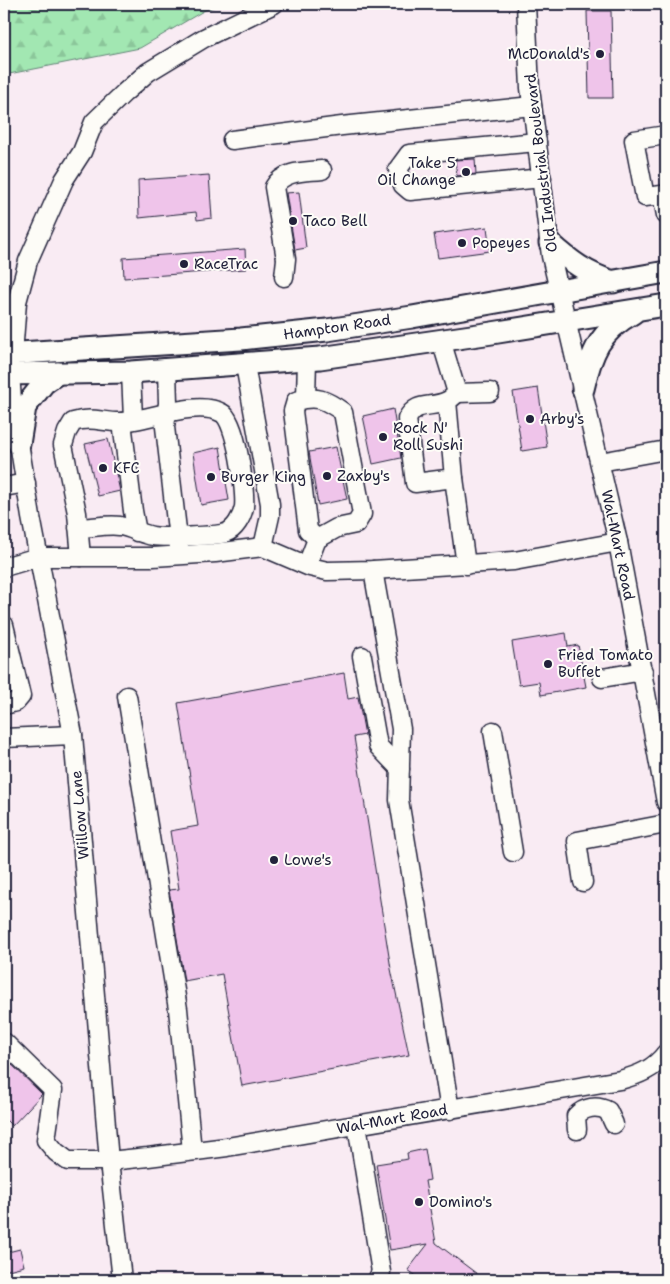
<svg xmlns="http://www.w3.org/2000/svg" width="670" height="1284" viewBox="0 0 670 1284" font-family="'Shantell Sans',sans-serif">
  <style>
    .forest { fill: url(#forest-firs); stroke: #628476 }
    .building { fill: #efc4ea; stroke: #22223b }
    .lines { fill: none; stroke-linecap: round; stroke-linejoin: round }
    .minor-casing { stroke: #22223b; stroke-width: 21 }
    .major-casing { stroke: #22223b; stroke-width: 25 }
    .minor { stroke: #fdfcf7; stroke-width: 18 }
    .major { stroke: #fdfcf7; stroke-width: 21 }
    .poi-dot { fill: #22223b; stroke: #fdfcf7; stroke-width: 2 }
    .labels { text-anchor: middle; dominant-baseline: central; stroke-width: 4; stroke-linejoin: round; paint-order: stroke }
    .poi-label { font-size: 15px; fill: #22223b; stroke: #fdfcf7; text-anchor: start }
    .street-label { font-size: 15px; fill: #22223b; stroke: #fdfcf7 }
  </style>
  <defs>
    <pattern id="forest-firs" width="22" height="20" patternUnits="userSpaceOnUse" patternTransform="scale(1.25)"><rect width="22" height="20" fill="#a2e7b2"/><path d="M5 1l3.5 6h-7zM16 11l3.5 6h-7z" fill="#8bc69a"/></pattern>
  </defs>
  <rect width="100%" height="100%" fill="#f9ebf3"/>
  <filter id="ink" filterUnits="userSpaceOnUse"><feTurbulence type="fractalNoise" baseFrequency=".02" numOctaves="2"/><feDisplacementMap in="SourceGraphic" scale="10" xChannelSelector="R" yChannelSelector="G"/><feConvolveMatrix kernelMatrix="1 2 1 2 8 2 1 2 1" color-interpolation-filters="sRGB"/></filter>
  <g filter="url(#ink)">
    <path class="forest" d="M 4,4 L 221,4 L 205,10 L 140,48 L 4,75 Z"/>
    <g class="building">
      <path d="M 587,11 L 611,11 L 613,98 L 589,98 Z"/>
      <path d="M 475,159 L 476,174 L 457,176 L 455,160 Z"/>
      <path d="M 209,175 L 212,218 L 197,220 L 196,212 L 139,218 L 138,180 Z"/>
      <path d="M 299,192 L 306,248 L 295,250 L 286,193 Z"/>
      <path d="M 487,227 L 490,251 L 438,258 L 434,234 Z"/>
      <path d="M 245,249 L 246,269 L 124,278 L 123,258 Z"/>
      <path d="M 538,388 L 547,447 L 522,451 L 513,392 Z"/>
      <path d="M 393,409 L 401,458 L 373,464 L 363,416 Z"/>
      <path d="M 108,439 L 120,491 L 98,496 L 85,444 Z"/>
      <path d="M 220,447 L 229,500 L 201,505 L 193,453 Z"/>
      <path d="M 336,447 L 347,499 L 318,505 L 309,452 Z"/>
      <path d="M 566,633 L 568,647 L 578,645 L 586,687 L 541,695 L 539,682 L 519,685 L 512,642 Z"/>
      <path d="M 344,673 L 348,699 L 358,697 L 365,735 L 354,737 L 391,969 L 409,1055 L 242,1086 L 222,974 L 184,981 L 169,890 L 179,889 L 170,831 L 198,826 L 178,703 Z"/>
      <path d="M 4,1057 L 42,1094 L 12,1126 L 4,1118 Z"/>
      <path d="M 425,1149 L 430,1180 L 425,1181 L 436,1243 L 485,1280 L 422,1280 L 408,1270 L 428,1244 L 390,1250 L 376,1164 L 408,1159 L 407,1153 Z"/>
      <path d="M 20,1249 L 24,1266 L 4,1271 L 4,1253 Z"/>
    </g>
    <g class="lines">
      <g class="minor-casing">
        <g id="minor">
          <path d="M 526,4 L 530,88 L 551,256 L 618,542 L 666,802"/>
          <path d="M 232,140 L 342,126 L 532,106"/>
          <path d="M 537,142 L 409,154 L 398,169 L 403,185 L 410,191 L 542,178"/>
          <path d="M 662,195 L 645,197 L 634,140 L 666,135"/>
          <path d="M 666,195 L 662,195 L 666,215"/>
          <path d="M 284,277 L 286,259 L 274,187 C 284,170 305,172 322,170"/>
          <path d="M 441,340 L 457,393 L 490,392"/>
          <path d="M 13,354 L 17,302 L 28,261 L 64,180 L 82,152 L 94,122 L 124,93 L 148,72 L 204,38 L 274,4"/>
          <path d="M 9,361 L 12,400 L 31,517 L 73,735 L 109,1161 L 122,1280"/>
          <path d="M 245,365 L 270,504 L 270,516 L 263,547"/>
          <path d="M 167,370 L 168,403 L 165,427 L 179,547"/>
          <path d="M 131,372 L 133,419"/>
          <path d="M 306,398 L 307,359"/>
          <path d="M 447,401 L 454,478 L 415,483 L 407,419 C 417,400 431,409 447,401 C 451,399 454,396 457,393"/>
          <path d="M 122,422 L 133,511 L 137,532"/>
          <path d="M 600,462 L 666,450"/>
          <path d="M 454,478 L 466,565"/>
          <path d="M 4,487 L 26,483"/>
          <path d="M 78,528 C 91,528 107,524 120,526 C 131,528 142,534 153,536 C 162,538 217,536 225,533 C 235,530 242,517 244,507 C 246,491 236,420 222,413 C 197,399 149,420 122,422 C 104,423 93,416 73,422 L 67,432 L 63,445 L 77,513 L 81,557"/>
          <path d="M 307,565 L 317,539 L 337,528 L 356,524 L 362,514 L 343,412 C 326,400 317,395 296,401 L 293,411 L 308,530 L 317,539"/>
          <path d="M 4,567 L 38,557 L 153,557 L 215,553 L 263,547 L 310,567 L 327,571 L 373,570 L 514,561 L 618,542"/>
          <path d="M 373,570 L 401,729 L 399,800 L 450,1110"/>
          <path d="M 4,625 L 21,696 L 16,702 L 4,705"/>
          <path d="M 362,656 L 378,746 L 400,769"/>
          <path d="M 602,678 L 643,671"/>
          <path d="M 127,696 L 178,1009 L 192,1151"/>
          <path d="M 493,731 L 513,852"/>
          <path d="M 4,738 L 73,735"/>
          <path d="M 583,882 L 577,841 L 666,824"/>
          <path d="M 4,1042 L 53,1090 L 46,1140 L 56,1152 L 68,1161 L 109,1161 L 148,1157 L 227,1147 L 620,1080 C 639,1075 654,1069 666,1053"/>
          <path d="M 357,1125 L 381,1272 L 377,1280"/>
          <path d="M 577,1130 L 576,1116 C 584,1107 597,1105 608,1111 L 614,1124"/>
        </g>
      </g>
      <g class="major-casing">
        <g id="major">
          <path d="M 550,243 C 571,262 586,273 613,282"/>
          <path d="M 4,354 L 241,339 L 327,330 L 412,317 L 666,272"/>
          <path d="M 4,374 L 131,372 L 320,358 L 492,333 L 666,305"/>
          <path d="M 583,389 C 591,353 600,331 633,313"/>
          <path d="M 19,444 L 25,407 L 44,383 L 58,373"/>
        </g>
      </g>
      <use href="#minor" class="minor"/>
      <use href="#major" class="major"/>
    </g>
  </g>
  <g class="poi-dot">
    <circle cx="600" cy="54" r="5"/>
    <circle cx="466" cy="172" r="5"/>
    <circle cx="293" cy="221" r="5"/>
    <circle cx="462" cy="243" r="5"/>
    <circle cx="184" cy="264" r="5"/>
    <circle cx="530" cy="419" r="5"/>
    <circle cx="383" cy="437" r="5"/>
    <circle cx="103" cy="468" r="5"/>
    <circle cx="327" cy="476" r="5"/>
    <circle cx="211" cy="477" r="5"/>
    <circle cx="548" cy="664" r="5"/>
    <circle cx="274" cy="860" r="5"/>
    <circle cx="419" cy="1202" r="5"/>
  </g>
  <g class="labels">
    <g class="poi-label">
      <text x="590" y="54" text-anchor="end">McDonald's</text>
      <text x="456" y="163" text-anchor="end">Take 5<tspan x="456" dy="17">Oil Change</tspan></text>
      <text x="303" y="221">Taco Bell</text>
      <text x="472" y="243">Popeyes</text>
      <text x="194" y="264">RaceTrac</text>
      <text x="540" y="419">Arby's</text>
      <text x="393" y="428">Rock N'<tspan x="393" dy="17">Roll Sushi</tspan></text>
      <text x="113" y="468">KFC</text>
      <text x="337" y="476">Zaxby's</text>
      <text x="221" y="477">Burger King</text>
      <text x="558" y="655">Fried Tomato<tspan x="558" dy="17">Buffet</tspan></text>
      <text x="284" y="860">Lowe's</text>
      <text x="429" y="1202">Domino's</text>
    </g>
    <g class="street-label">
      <text transform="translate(541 163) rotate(-97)">Old Industrial Boulevard</text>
      <text transform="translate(337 327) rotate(-8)">Hampton Road</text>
      <text transform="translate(618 545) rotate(78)">Wal-Mart Road</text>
      <text transform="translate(80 815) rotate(-95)">Willow Lane</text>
      <text transform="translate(392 1119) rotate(-10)">Wal-Mart Road</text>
    </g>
  </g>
  <rect width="670" height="1284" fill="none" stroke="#fdfcf7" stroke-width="20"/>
  <rect x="10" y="10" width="650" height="1264" fill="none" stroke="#22223b" stroke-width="2" filter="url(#ink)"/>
</svg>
